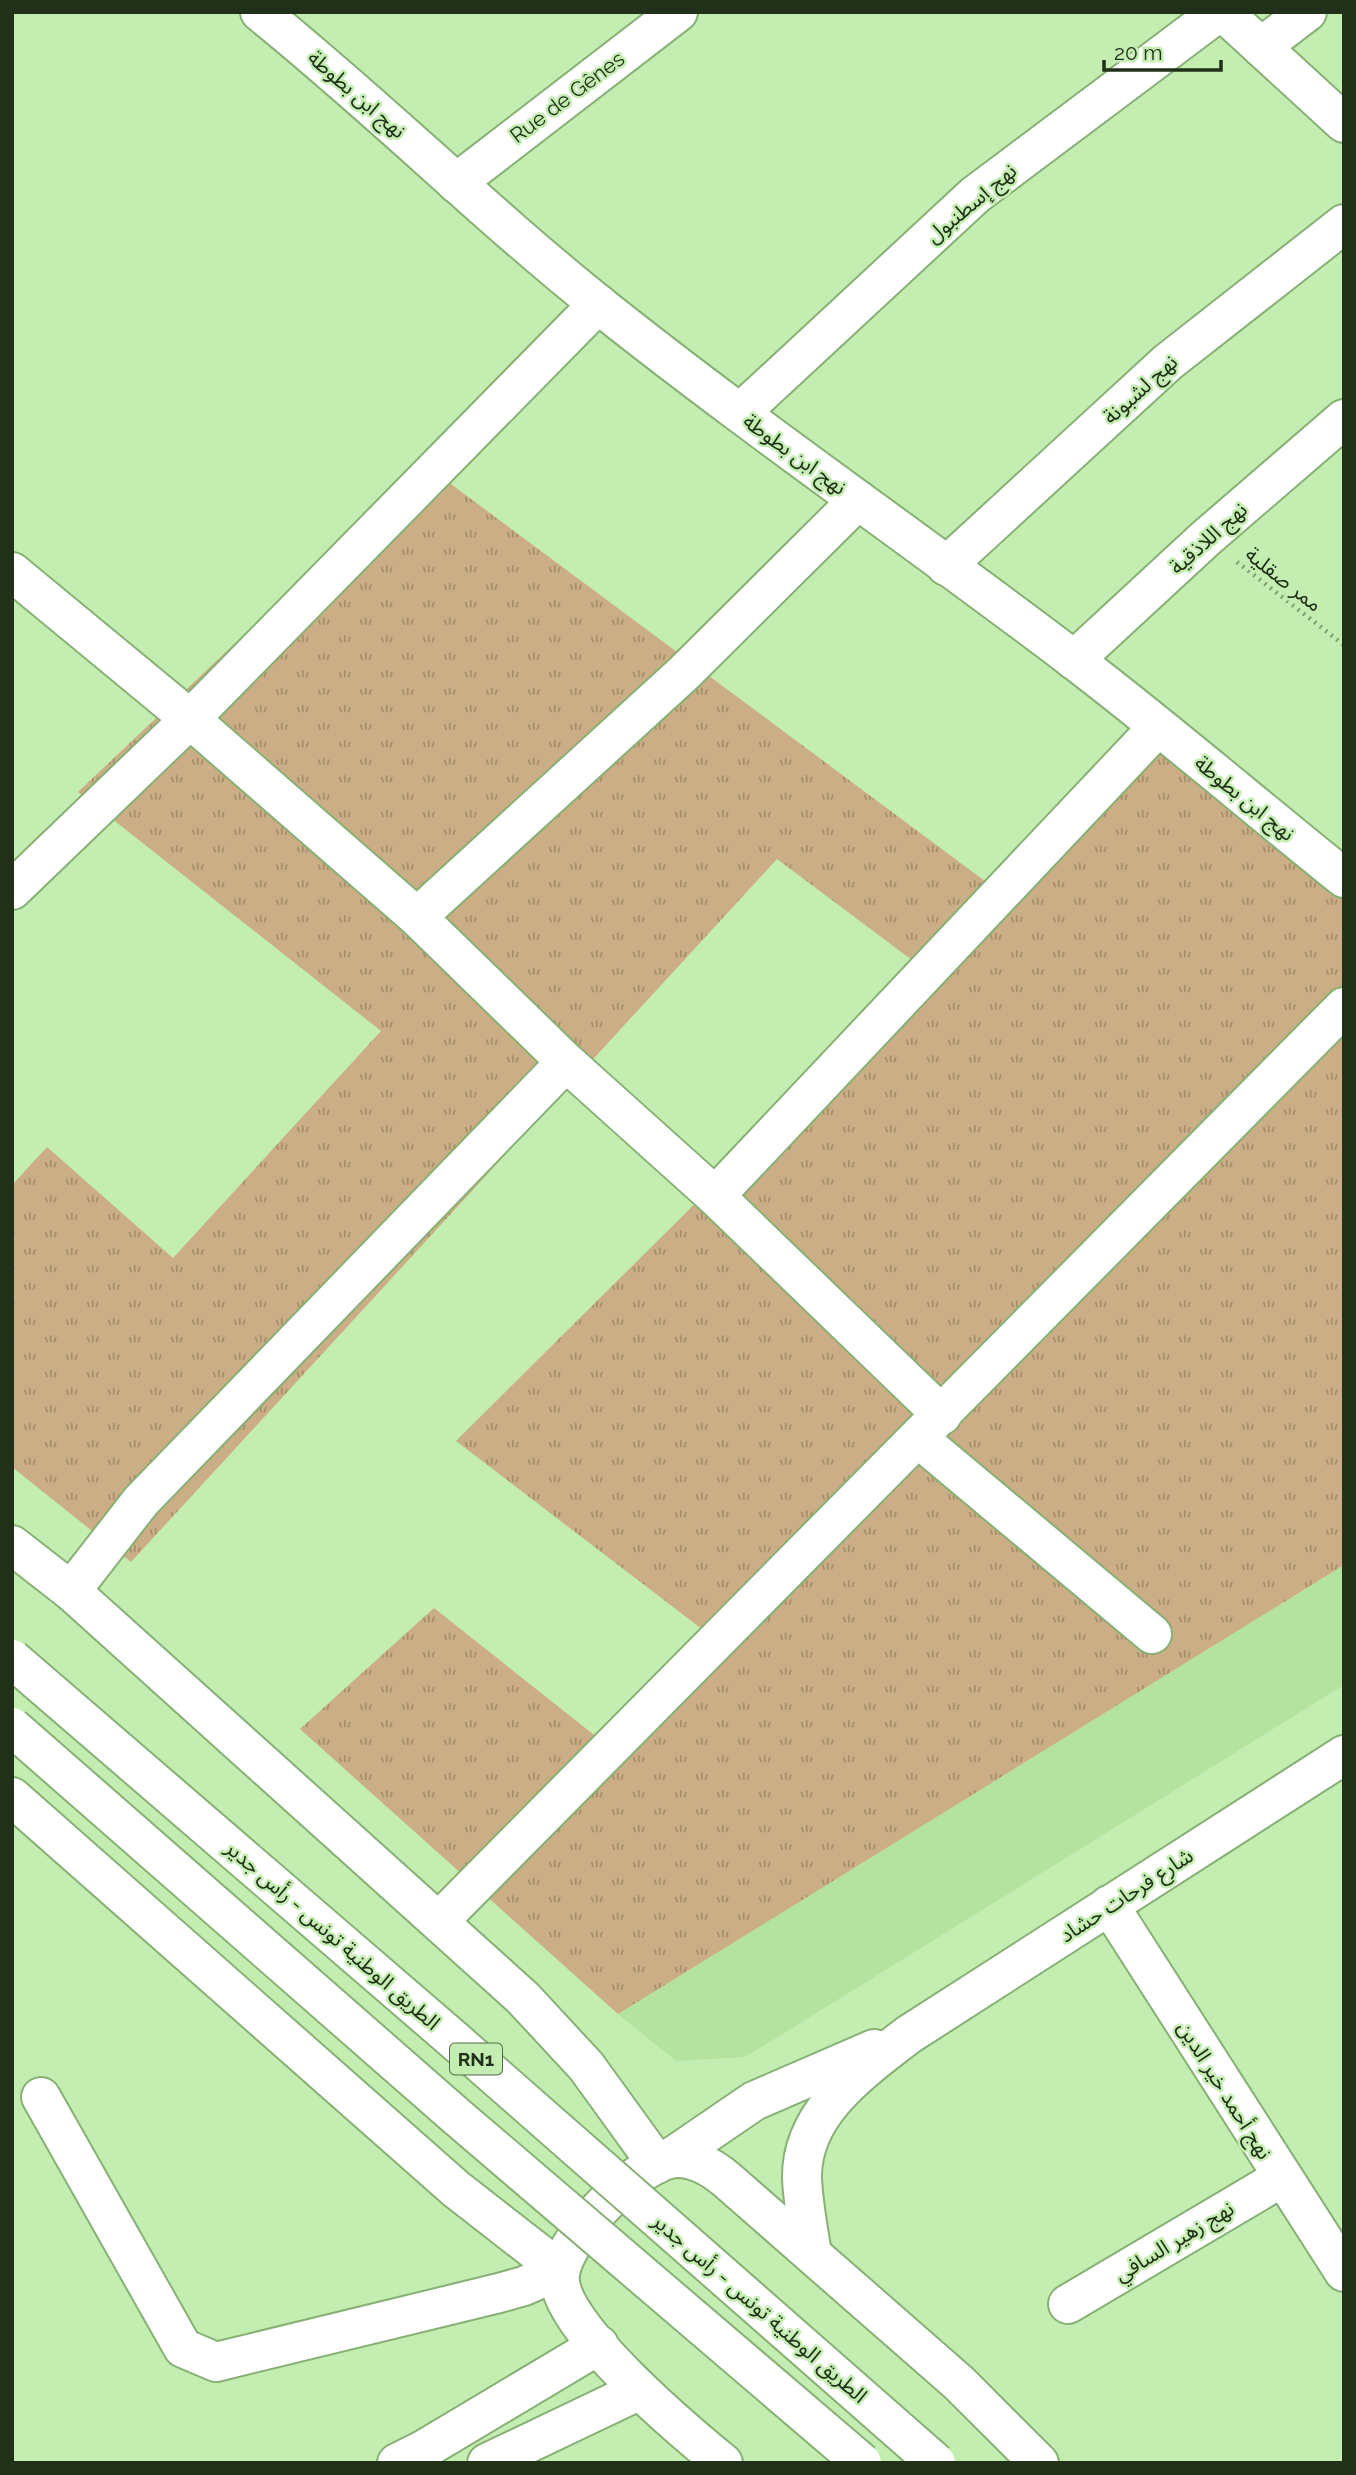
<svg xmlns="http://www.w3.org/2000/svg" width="1356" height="2475" viewBox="0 0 1356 2475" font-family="Raleway,'Noto Sans Arabic',sans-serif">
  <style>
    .built { fill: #b4e39f }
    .grass { fill: url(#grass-tufts) }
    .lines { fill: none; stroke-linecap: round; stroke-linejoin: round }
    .minor-casing { stroke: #87b075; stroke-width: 42 }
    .major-casing { stroke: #87b075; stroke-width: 42 }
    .path { stroke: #7f9e71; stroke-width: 4.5; stroke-dasharray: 2 5; stroke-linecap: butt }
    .minor { stroke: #fff; stroke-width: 38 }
    .major { stroke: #fff; stroke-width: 38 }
    .highway-bridge-casing { stroke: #87b075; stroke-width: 42; stroke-linecap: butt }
    .highway-bridge { stroke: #fff; stroke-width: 38 }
    .labels { text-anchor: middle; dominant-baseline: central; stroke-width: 5; stroke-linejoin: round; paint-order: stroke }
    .shield { fill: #c4eeb1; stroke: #526a47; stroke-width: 2 }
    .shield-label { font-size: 19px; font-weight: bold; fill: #213119 }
    .street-label { font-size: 21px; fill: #213119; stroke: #c4eeb1 }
  </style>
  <defs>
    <pattern id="grass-tufts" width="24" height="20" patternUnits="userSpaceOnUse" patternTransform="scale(1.75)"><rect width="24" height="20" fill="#cbae85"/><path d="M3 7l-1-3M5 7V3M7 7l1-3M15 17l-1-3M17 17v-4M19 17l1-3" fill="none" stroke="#a48e6c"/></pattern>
  </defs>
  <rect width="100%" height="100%" fill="#c4eeb1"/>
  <path class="built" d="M 1344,1565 L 1344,1685 L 802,2022 L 745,2057 L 676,2061 L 618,2014 Z"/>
  <path class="grass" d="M 424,464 L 1005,896 L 1163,751 L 1344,893 L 1344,1565 L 618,2014 L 300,1729 L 434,1608 L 608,1746 L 711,1636 L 456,1441 L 928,972 L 777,859 L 131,1562 L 12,1467 L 12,1185 L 47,1147 L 173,1258 L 381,1031 L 78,792 Z"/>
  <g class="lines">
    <g class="minor-casing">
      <g id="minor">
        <path d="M 260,12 C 378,107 485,214 603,308 C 756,430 917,540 1073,659 C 1165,729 1253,805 1344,878"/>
        <path d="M 1223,12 L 1344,123"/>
        <path d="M 1261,47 L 1307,12"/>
        <path d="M 456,183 L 678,12"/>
        <path d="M 740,413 L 975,195 L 1219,12"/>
        <path d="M 946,566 L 1168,362 L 1344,224"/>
        <path d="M 12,572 L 190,719 L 417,917 L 566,1062 L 715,1196 L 942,1415"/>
        <path d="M 1074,660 L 1206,538 L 1344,419"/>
        <path d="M 12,890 L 190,719 L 598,304"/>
        <path d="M 417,917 L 684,673 L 858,500"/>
        <path d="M 715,1196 L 1157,728"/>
        <path d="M 918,1438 L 1152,1634"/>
        <path d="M 71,1591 L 141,1501 L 566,1062"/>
        <path d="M 1109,1905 L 1344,2272"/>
        <path d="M 440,1920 L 1344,1007"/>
        <path d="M 41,2097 L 183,2348 L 216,2362 L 499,2293 L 524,2286 L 560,2270"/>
        <path d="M 1068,2304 L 1281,2178"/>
        <path d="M 397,2463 L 423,2450 L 599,2345"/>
        <path d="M 487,2463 L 640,2390"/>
      </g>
    </g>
    <g class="major-casing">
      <g id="major">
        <path d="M 12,1545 L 71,1591 L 523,1998 L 586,2066 L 657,2164"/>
        <path d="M 12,1797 L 456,2189 L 560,2270"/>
        <path d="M 669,2159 L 754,2101 L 874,2049"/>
        <path d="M 812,2254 C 808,2229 803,2203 802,2178 C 801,2112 862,2071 908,2035 L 1344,1755"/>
        <path d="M 723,2463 C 684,2431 565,2331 560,2282 C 555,2244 633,2168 669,2159 C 689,2154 712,2167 727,2180 L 959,2383 L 1039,2463"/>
      </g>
    </g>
    <path class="path" d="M 1237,562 L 1344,645"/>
    <use href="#minor" class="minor"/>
    <use href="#major" class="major"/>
    <g class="highway-bridge-casing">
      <g id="highway-bridge">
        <path d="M 12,1659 L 454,2040 L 936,2463"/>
        <path d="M 12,1727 L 455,2115 L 862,2463"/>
      </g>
    </g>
    <use href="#highway-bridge" class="highway-bridge"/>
  </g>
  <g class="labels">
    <rect class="shield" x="450" y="2043.5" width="52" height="31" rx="5"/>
    <g class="shield-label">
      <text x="476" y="2059">RN1</text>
    </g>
    <g class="street-label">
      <text transform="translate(357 94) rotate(41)">نهج ابن بطوطة</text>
      <text transform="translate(567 97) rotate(-37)">Rue de Gênes</text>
      <text transform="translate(971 203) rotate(-40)">نهج إسطنبول</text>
      <text transform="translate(1140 389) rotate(-42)">نهج لشبونة</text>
      <text transform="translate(795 454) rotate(36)">نهج ابن بطوطة</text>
      <text transform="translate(1208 538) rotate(-42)">نهج اللاذقية</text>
      <text transform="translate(1284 579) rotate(38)">ممر صقلية</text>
      <text transform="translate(1245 798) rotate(39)">نهج ابن بطوطة</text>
      <text transform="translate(1126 1895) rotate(-33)">شارع فرحات حشاد</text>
      <text transform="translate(333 1935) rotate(41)">الطريق الوطنية تونس - رأس جدير</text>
      <text transform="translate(1225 2090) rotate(58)">نهج أحمد خير الدين</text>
      <text transform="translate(1174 2241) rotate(-31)">نهج زهير السافي</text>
      <text transform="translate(760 2308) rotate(41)">الطريق الوطنية تونس - رأس جدير</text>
    </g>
  </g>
  <rect width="1356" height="2475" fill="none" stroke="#213119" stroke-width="28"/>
  <path d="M1104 60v10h117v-10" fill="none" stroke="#213119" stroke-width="3.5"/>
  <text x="1114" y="60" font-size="21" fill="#213119" stroke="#c4eeb1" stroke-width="5" paint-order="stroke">20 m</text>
</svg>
